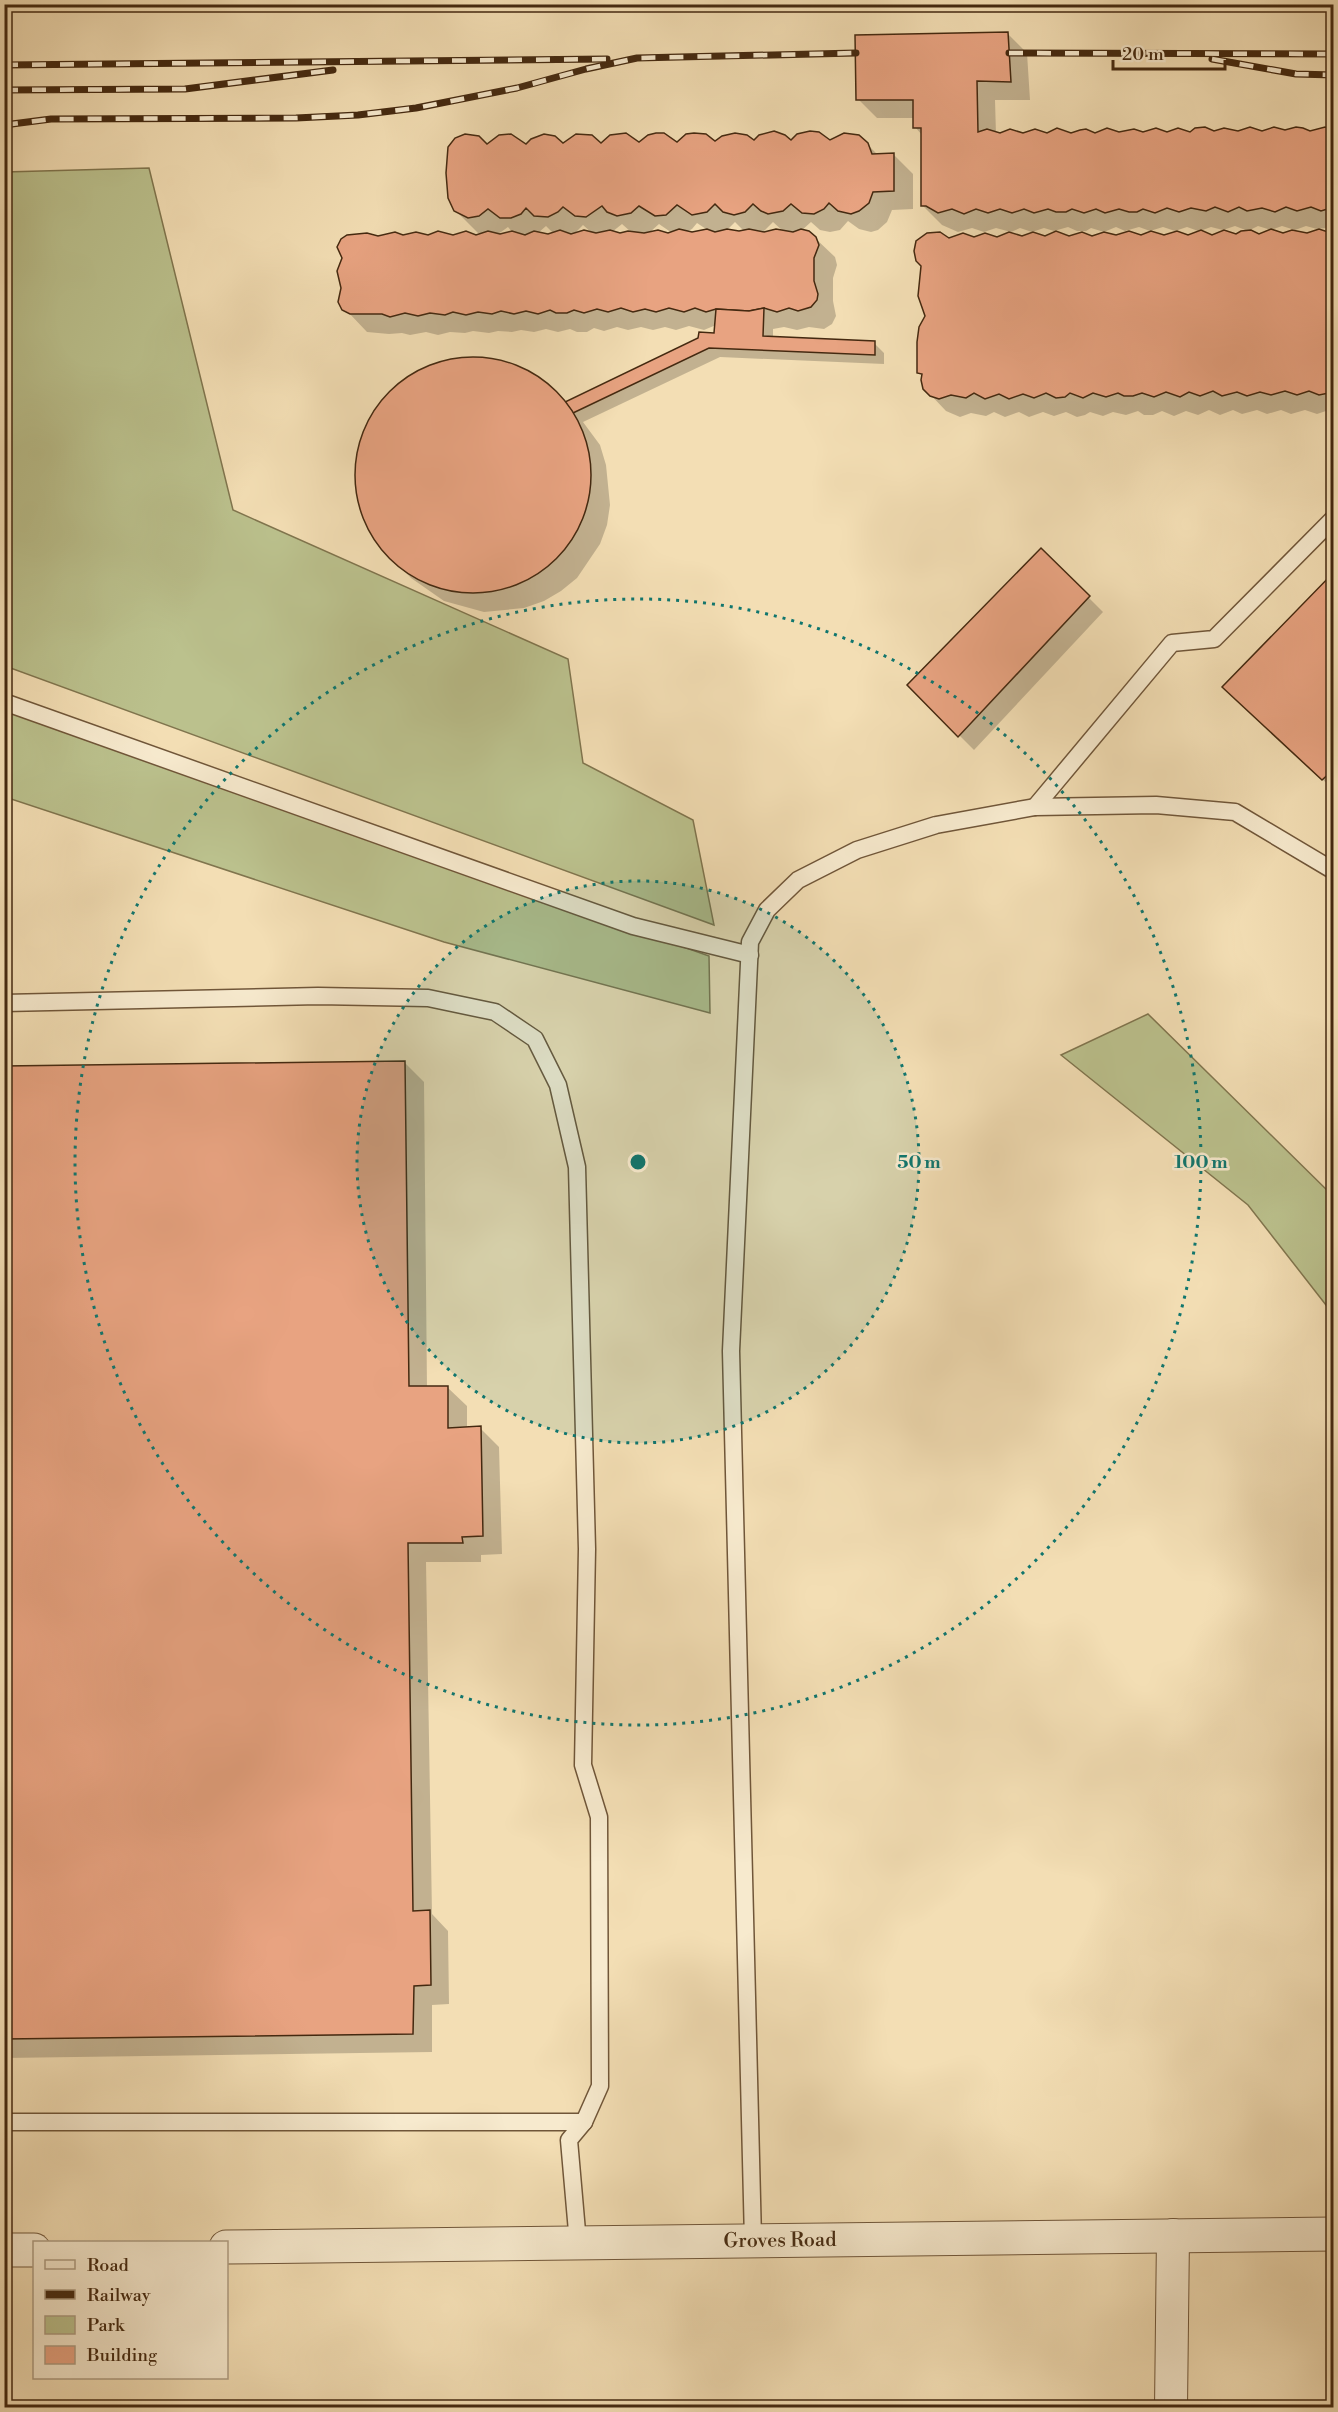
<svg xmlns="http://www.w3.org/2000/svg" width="1338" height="2412" viewBox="0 0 1338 2412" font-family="'Libre Bodoni',serif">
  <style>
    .green { fill: #bbc18d; stroke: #80754e; stroke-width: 1.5 }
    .shadow { fill: #0003; fill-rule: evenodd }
    .building { fill: #e8a381; stroke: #442910; stroke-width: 1.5 }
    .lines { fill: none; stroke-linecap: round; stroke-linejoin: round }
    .service-casing { stroke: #705639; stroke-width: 19 }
    .minor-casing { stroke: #705639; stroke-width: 34 }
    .tertiary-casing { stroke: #705639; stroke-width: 35 }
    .service { stroke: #f7eace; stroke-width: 16 }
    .minor { stroke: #f7eace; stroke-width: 32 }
    .tertiary { stroke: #f7eace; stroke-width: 33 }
    .rail-casing { stroke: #442910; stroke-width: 7 }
    .rail { stroke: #f7eace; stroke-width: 4.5; stroke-dasharray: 14; stroke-linecap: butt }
    .ring { fill: none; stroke: #0f766e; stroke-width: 3; stroke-dasharray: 3 6 }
    .labels { text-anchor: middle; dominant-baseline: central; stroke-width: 5; stroke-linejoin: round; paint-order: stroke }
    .street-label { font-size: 20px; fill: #442910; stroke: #f7eace }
    .centre { fill: #0f766e; stroke: #f7eace; stroke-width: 3 }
    .ring-label { font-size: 18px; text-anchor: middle; font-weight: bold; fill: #0f766e; stroke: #f7eace; stroke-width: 5; stroke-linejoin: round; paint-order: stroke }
  </style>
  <rect width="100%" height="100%" fill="#f3deb4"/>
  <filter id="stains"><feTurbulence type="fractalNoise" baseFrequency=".00333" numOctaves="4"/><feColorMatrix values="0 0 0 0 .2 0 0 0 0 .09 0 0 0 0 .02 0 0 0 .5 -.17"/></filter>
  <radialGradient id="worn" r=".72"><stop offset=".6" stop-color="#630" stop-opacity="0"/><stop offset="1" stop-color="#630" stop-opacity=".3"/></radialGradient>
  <g class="green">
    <path d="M 149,168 L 233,510 L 568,659 L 583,763 L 693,820 L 714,925 L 5,666 L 5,172 Z"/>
    <path d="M 5,706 L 709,956 L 710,1013 L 444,942 L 5,797 Z"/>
    <path d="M 1148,1014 L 1333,1196 L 1333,1314 L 1248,1205 L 1061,1055 Z"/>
  </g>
  <g class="shadow">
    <path d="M 1008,34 L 1027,53 L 1030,100 L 995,100 L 996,134 L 1334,132 L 1334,227 L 1317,229 L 1306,226 L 1295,230 L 1282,226 L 1271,230 L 1258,226 L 1248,231 L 1235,226 L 1223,230 L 1211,227 L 1200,231 L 1212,236 L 1334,234 L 1334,411 L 1329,410 L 1317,414 L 1305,410 L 1291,414 L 1281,410 L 1267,414 L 1257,410 L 1242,414 L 1233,410 L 1220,415 L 1209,410 L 1198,415 L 1186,411 L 1174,416 L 1162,411 L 1153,415 L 1144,415 L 1138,411 L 1126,415 L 1113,412 L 1103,416 L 1090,412 L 1085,415 L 1077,417 L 1066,412 L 1054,416 L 1043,412 L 1029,417 L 1019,412 L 1005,417 L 994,412 L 986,416 L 971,413 L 960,417 L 946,411 L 927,391 L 924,377 L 918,372 L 927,316 L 948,239 L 1188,236 L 1201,232 L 1187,227 L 1175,231 L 1163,227 L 1150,231 L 1139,227 L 1125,231 L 1116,227 L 1104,232 L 1091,228 L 1086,231 L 1077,231 L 1068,227 L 1054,231 L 1044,228 L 1032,232 L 1020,228 L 1011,232 L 996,228 L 984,232 L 972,228 L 958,232 L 942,225 L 923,206 L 922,135 L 915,127 L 915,118 L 877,118 L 858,99 Z"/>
    <path d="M 791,142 L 867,144 L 878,155 L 894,155 L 913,174 L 913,209 L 892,210 L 887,222 L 878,230 L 871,232 L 859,229 L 848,221 L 840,230 L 830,232 L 820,230 L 811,222 L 800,232 L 815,238 L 835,257 L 837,265 L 833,278 L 833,301 L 836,316 L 832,324 L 824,329 L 809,327 L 797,330 L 784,327 L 773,329 L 773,338 L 874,343 L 884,353 L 884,364 L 720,357 L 583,422 L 600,445 L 606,465 L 610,505 L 607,525 L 600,544 L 577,578 L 561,591 L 544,601 L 524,608 L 484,612 L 444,601 L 411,578 L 378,543 L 367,525 L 361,506 L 357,465 L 360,445 L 367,426 L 377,408 L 406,379 L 423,369 L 443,362 L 483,358 L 523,369 L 540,379 L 567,403 L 716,334 L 716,325 L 704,330 L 689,326 L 676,330 L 665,327 L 653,330 L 641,327 L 628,330 L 617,327 L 604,331 L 594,328 L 587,332 L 577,332 L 570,329 L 558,332 L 546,329 L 534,332 L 521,330 L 512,332 L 498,331 L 489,333 L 473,331 L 465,333 L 450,332 L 438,335 L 426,332 L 410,335 L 402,333 L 389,334 L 367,332 L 348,312 L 378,238 L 476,237 L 483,235 L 478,233 L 453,208 L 487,146 ZM 735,222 L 744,231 L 726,231 ZM 773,222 L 784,232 L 761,234 ZM 697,223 L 709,231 L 686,232 L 692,229 ZM 622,224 L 631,232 L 620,235 L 612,232 ZM 659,224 L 672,233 L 649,233 ZM 583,225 L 593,234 L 573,235 ZM 546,226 L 554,234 L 548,235 L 538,233 ZM 508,227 L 513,233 L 494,237 Z"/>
    <path d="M 1041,550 L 1103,612 L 974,750 L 909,685 Z"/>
    <path d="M 1334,574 L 1334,790 L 1243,706 Z"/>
    <path d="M 405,1063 L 424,1082 L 427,1387 L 447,1387 L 467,1406 L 467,1428 L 480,1428 L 499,1447 L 502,1554 L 481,1555 L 481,1562 L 426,1562 L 432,1914 L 448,1931 L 449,2004 L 432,2005 L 432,2052 L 4,2058 L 4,1068 Z"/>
  </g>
  <g class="building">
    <path d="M 1008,32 L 1011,82 L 977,81 L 978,132 L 987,129 L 1000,133 L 1010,129 L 1023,133 L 1035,129 L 1047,133 L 1057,128 L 1071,133 L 1080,130 L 1086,129 L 1095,133 L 1107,128 L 1119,132 L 1134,129 L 1143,132 L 1156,128 L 1167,132 L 1178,128 L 1190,132 L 1195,128 L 1205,127 L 1214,131 L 1224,128 L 1238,131 L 1250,127 L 1262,131 L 1274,127 L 1285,130 L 1296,127 L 1303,128 L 1310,131 L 1325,127 L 1334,130 L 1334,207 L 1321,211 L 1311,207 L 1297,211 L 1286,207 L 1275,212 L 1262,208 L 1247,211 L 1239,207 L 1228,212 L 1215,207 L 1206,211 L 1191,208 L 1179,212 L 1167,208 L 1155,213 L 1143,209 L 1137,212 L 1129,212 L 1119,209 L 1105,213 L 1096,209 L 1084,213 L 1072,209 L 1066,212 L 1056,212 L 1048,209 L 1034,213 L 1024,209 L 1012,213 L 1000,209 L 988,213 L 976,209 L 964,214 L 952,209 L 938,213 L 926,206 L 921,206 L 921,128 L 913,128 L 913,100 L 856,100 L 855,35 Z"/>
    <path d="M 774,131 L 785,135 L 791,140 L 797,134 L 810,131 L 819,132 L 830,140 L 844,133 L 859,135 L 868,143 L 872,154 L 894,153 L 894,191 L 873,192 L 869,203 L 859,211 L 851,214 L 838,211 L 829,203 L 824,209 L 814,214 L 802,213 L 791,204 L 783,211 L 768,214 L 761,211 L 753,204 L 745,212 L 734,215 L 723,212 L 715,204 L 707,212 L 692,215 L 677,205 L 666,215 L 655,216 L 639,206 L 631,213 L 617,216 L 607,212 L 602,206 L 586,217 L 575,216 L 563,207 L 558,212 L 548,217 L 534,216 L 526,208 L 521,214 L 511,218 L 500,218 L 488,209 L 479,216 L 468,218 L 454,211 L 448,198 L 446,173 L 448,147 L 455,138 L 465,134 L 479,136 L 487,144 L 499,135 L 511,134 L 526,144 L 531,139 L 544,134 L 555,136 L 563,143 L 576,134 L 592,135 L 601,143 L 610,135 L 626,133 L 639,142 L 648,135 L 656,133 L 664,133 L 677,142 L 686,134 L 694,133 L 706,134 L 715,141 L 722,136 L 735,133 L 747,135 L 754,140 L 759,135 Z"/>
    <path d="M 679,229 L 692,232 L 707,229 L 715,232 L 727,229 L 739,231 L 749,229 L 764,232 L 776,229 L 793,232 L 801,229 L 809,231 L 816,237 L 819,245 L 814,258 L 814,281 L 818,294 L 817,300 L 811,307 L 798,311 L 789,308 L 777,312 L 764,308 L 749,311 L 716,309 L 706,312 L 695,308 L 684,312 L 669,308 L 656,312 L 645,309 L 633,312 L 621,308 L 608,312 L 597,309 L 584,313 L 574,310 L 567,313 L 556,313 L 550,310 L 538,314 L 526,311 L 514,314 L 501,311 L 492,314 L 478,312 L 466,315 L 453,312 L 445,315 L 430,313 L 418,316 L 405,313 L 390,317 L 382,314 L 350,314 L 342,310 L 338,302 L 341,288 L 337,271 L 342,258 L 337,247 L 341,239 L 347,235 L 367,233 L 378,236 L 395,232 L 403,235 L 416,232 L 428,235 L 438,231 L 453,235 L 466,231 L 476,235 L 488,231 L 500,234 L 512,231 L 525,235 L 534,231 L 548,234 L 560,230 L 571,234 L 584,230 L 596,233 L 610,230 L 620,233 L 628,231 L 644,233 L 658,230 L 668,233 Z"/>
    <path d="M 1271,229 L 1283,233 L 1292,230 L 1307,233 L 1319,229 L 1331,233 L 1334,231 L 1334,392 L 1319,395 L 1309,391 L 1297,395 L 1285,391 L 1271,395 L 1260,392 L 1247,396 L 1237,392 L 1222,396 L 1213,391 L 1200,396 L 1189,392 L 1180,397 L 1166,392 L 1154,397 L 1142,393 L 1133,396 L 1124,396 L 1118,393 L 1106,397 L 1093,393 L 1083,398 L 1070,393 L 1065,397 L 1056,398 L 1046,393 L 1034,398 L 1023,394 L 1009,399 L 999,394 L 985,399 L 974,393 L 966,398 L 951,395 L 939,399 L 930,396 L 923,389 L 921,380 L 922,374 L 917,373 L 917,342 L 919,327 L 925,316 L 918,296 L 921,266 L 916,261 L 914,251 L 916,241 L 927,233 L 940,232 L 949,238 L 963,233 L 974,237 L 985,233 L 997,237 L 1009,232 L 1022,236 L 1033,232 L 1045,236 L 1056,231 L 1069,236 L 1082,232 L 1092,236 L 1104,232 L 1116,235 L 1129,231 L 1141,235 L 1151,231 L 1164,235 L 1177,231 L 1188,235 L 1201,230 L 1212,235 L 1224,230 L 1236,234 L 1241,231 L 1251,230 L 1259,234 Z"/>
    <path d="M 764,308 L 763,336 L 875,341 L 875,355 L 709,348 L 573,413 L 565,402 L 698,338 L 699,332 L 714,333 L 716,309 L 749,311 Z"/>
    <circle cx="473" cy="475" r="118"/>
    <path d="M 1041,548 L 1090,596 L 958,737 L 907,685 Z"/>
    <path d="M 1334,572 L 1334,769 L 1322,780 L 1222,687 Z"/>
    <path d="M 405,1061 L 409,1386 L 448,1386 L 448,1428 L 481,1426 L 483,1536 L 462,1537 L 463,1543 L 408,1543 L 413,1911 L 430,1910 L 431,1985 L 414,1986 L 413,2034 L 4,2039 L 4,1066 Z"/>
  </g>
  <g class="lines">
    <g class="service-casing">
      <g id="service">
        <path d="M 4,702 L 633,926 L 750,955"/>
        <path d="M 1035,807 L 1172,643 L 1214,639 L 1334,518"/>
        <path d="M 4,1003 L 318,996 L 428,998 L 495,1012 L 535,1039 L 558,1085 L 577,1167 L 587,1549 L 583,1765 L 599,1817 L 600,2086 L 584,2122 L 569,2140 L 578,2243"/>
        <path d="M 4,2122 L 584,2122"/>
        <path d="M 753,2240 L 731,1351 L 750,942 L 767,910 L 798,880 L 857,850 L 936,825 L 1035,807 L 1156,805 L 1235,812 L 1334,871"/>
      </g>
    </g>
    <g class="minor-casing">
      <path id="minor" d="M 1171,2408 L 1173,2235"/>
    </g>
    <g class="tertiary-casing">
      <g id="tertiary">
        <path id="s1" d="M 226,2247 L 1334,2234"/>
        <path d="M 4,2250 L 34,2250"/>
      </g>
    </g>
    <use href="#service" class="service"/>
    <use href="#minor" class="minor"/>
    <use href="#tertiary" class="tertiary"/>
    <g class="rail-casing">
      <g id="rail">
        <path d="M 1009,53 L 1334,54"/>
        <path d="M 1212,59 L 1296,74 L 1334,75"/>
        <path d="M 4,65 L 607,59"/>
        <path d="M 4,90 L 185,89 L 333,70"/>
        <path d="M 4,125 L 51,119 L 296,118 L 358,115 L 416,108 L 517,88 L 586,69 L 637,58 L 856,53"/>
      </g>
    </g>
    <use href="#rail" class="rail"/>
  </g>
  <circle cx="638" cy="1162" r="281" fill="#0f766e" fill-opacity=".12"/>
  <g class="ring">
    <circle cx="638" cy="1162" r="281"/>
    <circle cx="638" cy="1162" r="563"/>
  </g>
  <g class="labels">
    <g class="street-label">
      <text stroke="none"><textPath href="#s1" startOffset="554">Groves Road</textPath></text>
    </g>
  </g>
  <circle cx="638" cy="1162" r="9" class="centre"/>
  <g class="ring-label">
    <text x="919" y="1168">50 m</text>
    <text x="1201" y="1168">100 m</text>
  </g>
  <rect width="1338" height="2412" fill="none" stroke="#f3deb4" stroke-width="24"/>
  <rect x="6" y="6" width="1326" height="2400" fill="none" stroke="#442910" stroke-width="3"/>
  <rect x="12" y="12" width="1314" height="2388" fill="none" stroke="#442910" stroke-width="1.5"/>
  <rect x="33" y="2241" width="195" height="138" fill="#f7eace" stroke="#af9d82" stroke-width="1.5"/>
  <rect x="45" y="2260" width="30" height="9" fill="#f7eace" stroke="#af9d82" stroke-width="1.5"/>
  <text x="87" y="2271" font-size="18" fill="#442910">Road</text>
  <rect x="45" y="2290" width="30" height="9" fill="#442910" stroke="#af9d82" stroke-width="1.5"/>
  <text x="87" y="2301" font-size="18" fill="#442910">Railway</text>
  <rect x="45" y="2316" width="30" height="18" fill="#bbc18d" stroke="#af9d82" stroke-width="1.5"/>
  <text x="87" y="2331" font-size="18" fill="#442910">Park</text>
  <rect x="45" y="2346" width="30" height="18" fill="#e8a381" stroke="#af9d82" stroke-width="1.5"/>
  <text x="87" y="2361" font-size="18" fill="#442910">Building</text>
  <path d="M1113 60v9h112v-9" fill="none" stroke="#442910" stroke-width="3"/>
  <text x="1122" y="60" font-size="18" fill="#442910" stroke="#f7eace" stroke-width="4.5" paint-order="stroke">20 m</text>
  <rect width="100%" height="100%" filter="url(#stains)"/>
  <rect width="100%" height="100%" fill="url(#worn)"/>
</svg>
